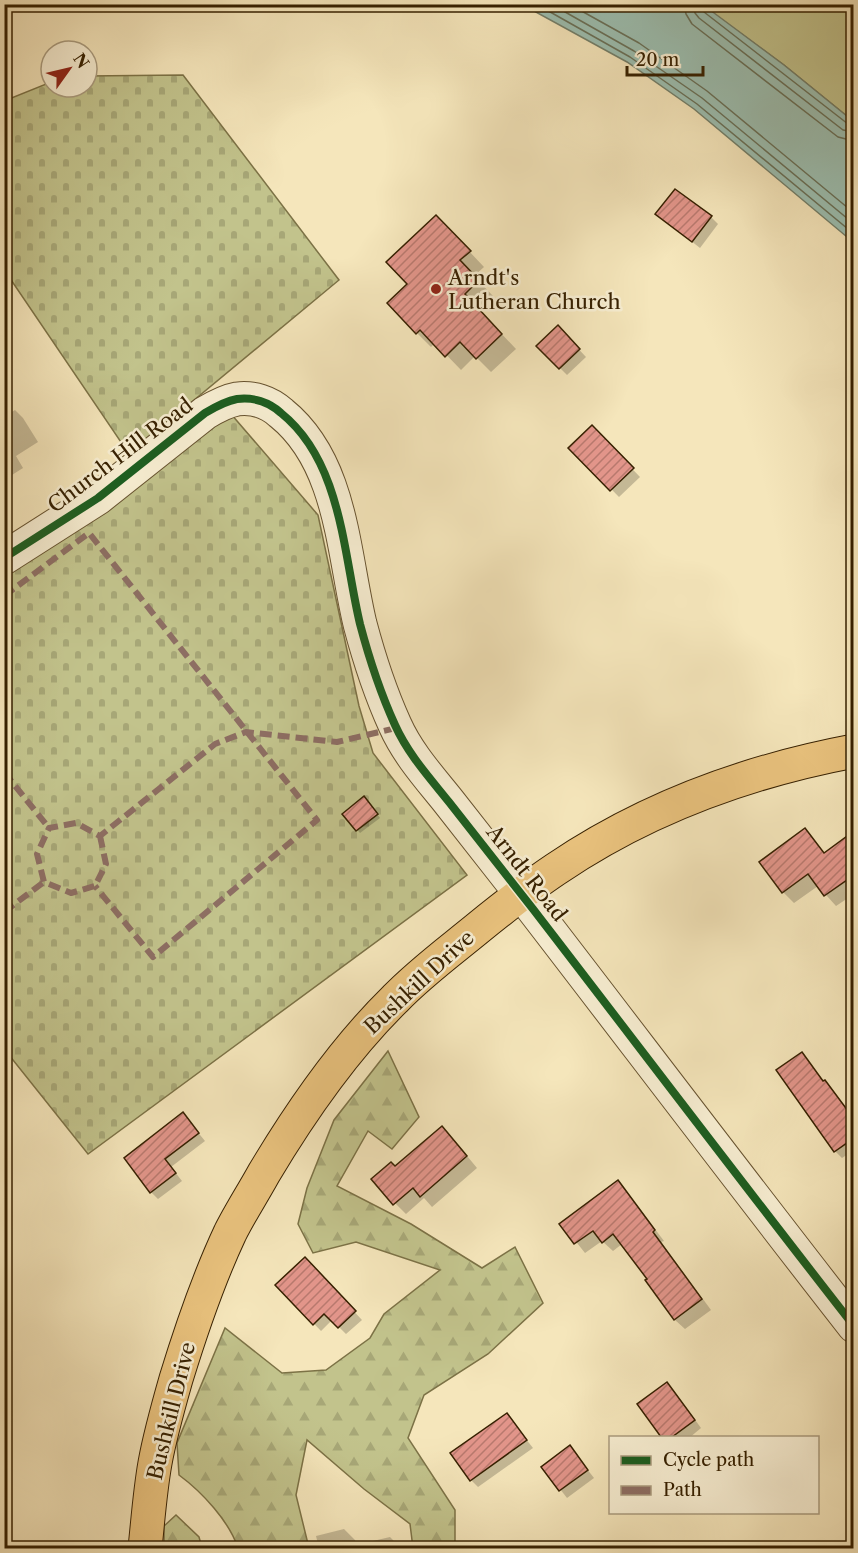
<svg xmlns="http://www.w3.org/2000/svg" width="858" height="1553" viewBox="0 0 858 1553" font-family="'Libre Caslon Text',serif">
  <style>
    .forest { fill: url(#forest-firs); stroke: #7c7246; stroke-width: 1.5 }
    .cemetery { fill: url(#cemetery-stones); stroke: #7c7246; stroke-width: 1.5 }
    .park { fill: #c2c38c; stroke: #7c7246; stroke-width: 1.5 }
    .water { fill: #9cbfb1; stroke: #737f6a; stroke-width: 1.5 }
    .shadow { fill: #0003 }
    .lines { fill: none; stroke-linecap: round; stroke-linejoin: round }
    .shore { stroke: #697058; stroke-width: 1.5 }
    .building { fill: url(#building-hatch); stroke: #362000; stroke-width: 1.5 }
    .minor-casing { stroke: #66522f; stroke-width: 35 }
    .major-casing { stroke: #362000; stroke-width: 35 }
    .minor { stroke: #f8efd3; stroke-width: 33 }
    .major { stroke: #eac37e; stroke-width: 33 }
    .quiet { stroke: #8d6e63; stroke-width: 6; stroke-dasharray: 12 6; stroke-linecap: butt }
    .cycleway-casing { stroke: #f8efd3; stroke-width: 11 }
    .cycleway { stroke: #1b5e20; stroke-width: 8 }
    .poi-dot { fill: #8f2418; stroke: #f8efd3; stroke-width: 2 }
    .labels { text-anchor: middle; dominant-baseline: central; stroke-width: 5; stroke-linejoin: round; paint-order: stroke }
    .poi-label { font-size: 21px; fill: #362000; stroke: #f8efd3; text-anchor: start }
    .street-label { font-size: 21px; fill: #362000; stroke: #f8efd3 }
  </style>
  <defs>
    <pattern id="forest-firs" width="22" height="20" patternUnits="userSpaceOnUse" patternTransform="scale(1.5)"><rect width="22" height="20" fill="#c2c38c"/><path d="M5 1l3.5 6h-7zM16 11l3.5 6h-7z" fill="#a7a777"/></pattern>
    <pattern id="cemetery-stones" width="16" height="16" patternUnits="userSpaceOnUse" patternTransform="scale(1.5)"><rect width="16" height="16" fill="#c2c38c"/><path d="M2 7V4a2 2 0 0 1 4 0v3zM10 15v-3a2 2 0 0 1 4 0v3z" fill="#a7a777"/></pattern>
    <pattern id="building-hatch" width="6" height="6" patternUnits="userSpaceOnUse" patternTransform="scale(1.5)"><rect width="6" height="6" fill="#e2958a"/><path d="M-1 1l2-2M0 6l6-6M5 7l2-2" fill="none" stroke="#b8796e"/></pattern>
  </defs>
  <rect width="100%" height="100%" fill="#f5e6bb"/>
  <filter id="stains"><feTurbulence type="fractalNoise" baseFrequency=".00333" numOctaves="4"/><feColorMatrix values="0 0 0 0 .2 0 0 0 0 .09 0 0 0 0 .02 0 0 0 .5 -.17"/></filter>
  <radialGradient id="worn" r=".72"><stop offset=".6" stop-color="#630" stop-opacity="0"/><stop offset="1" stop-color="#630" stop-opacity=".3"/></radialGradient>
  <g class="forest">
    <path d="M 388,1051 L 419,1117 L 392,1149 L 368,1131 L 337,1186 L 411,1224 L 482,1268 L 515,1247 L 543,1303 L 488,1354 L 424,1395 L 408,1438 L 455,1510 L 455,1548 L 413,1548 L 410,1524 L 364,1489 L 307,1440 L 296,1495 L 309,1548 L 238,1548 C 229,1521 202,1492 179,1475 L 177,1443 L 225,1328 L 282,1373 L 326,1370 L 370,1338 L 384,1314 L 440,1270 L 356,1242 L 313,1253 L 298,1224 L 307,1188 L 334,1120 Z"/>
    <path d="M 176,1515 L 199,1537 L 202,1548 L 164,1548 L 164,1526 Z"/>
  </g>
  <g class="cemetery">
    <path d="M 183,75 L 339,280 L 129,454 L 5,271 L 4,101 L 51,82 L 51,87 L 87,87 L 87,76 Z"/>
    <path d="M 231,414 L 318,515 L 359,706 L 373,753 L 467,875 L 88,1154 L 5,1050 L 4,572 L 85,525 Z"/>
  </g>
  <path class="park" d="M 702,5 L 853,5 L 853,121 L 784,65 Z"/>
  <path class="water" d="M 702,4 L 784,65 L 853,121 L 853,242 L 694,109 L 627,62 L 523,5 Z"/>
  <g class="shadow">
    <path d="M 657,214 L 711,217 L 718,224 L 700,248 Z"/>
    <path d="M 450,231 L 484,267 L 474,276 L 493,296 L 478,309 L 516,349 L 491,372 L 475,356 L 461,370 L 435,343 L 431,347 L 417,333 L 409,284 Z"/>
    <path d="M 558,327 L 586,357 L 567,375 L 538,346 Z"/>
    <path d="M 15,410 L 23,418 L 38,442 L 16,456 L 23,468 L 4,480 L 4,417 Z"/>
    <path d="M 592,427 L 640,477 L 619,497 L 571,448 Z"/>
    <path d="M 367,801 L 380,818 L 360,833 L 344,814 Z"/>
    <path d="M 805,830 L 825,854 L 854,833 L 854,894 L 836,906 L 818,886 L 794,903 L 783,892 L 761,863 Z"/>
    <path d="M 801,1054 L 824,1082 L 832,1089 L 849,1112 L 854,1109 L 854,1150 L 842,1158 L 835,1151 Z"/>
    <path d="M 183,1114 L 205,1141 L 171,1167 L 182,1181 L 158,1199 L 151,1192 Z"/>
    <path d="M 453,1139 L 477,1168 L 432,1207 L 424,1198 L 406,1214 L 395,1203 L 395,1168 Z"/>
    <path d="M 618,1182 L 627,1192 L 664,1241 L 661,1242 L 711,1310 L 685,1329 L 675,1320 L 647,1281 L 649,1279 L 622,1244 L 613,1251 L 602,1241 L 585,1253 L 562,1224 Z"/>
    <path d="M 305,1259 L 362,1320 L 346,1334 L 332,1320 L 321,1331 L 277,1285 Z"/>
    <path d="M 674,1391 L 701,1428 L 689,1438 L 663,1438 L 639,1405 Z"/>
    <path d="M 507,1415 L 533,1448 L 478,1487 L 471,1480 Z"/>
    <path d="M 570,1447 L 594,1478 L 567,1498 L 543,1467 Z"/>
    <path d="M 344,1529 L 355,1540 L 356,1545 L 390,1537 L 401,1548 L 319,1548 L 316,1536 Z"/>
  </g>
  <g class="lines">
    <g class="shore">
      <path d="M 536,4 L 630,57 L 697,104 L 854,234"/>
      <path d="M 551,4 L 634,51 L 702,98 L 854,224"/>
      <path d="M 569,4 L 639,43 L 707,91 L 854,213"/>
      <path d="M 684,4 L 686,14 L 692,24 L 838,137 L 854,141"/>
      <path d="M 693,4 L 695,13 L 699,18 L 843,130 L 854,132"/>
      <path d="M 701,4 L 704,12 L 848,124 L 854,125"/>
    </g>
  </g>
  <g class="building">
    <path d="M 675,189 L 712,216 L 692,242 L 655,214 Z"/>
    <path d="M 436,215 L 471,251 L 460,260 L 479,280 L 465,294 L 502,334 L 476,359 L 460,342 L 445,357 L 420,330 L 416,334 L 387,303 L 407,284 L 386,262 Z"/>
    <path d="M 558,325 L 580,349 L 559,369 L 536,346 Z"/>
    <path d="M 592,425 L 634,468 L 610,491 L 568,448 Z"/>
    <path d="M 364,796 L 378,814 L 356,831 L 342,814 Z"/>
    <path d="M 805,828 L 824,853 L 854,831 L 854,875 L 824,896 L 808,874 L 782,893 L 759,862 Z"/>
    <path d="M 802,1052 L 823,1081 L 825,1080 L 854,1119 L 854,1138 L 834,1152 L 776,1070 Z"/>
    <path d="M 183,1112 L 199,1133 L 165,1159 L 176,1173 L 150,1193 L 124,1158 Z"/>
    <path d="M 442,1126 L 467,1156 L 420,1197 L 413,1188 L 393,1205 L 371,1179 L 391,1162 L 395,1166 Z"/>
    <path d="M 618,1180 L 655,1230 L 653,1232 L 702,1299 L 674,1320 L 645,1280 L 647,1279 L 613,1234 L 602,1243 L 593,1231 L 574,1244 L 559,1224 Z"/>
    <path d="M 305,1257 L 356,1311 L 338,1328 L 324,1314 L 313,1325 L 275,1285 Z"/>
    <path d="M 667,1382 L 695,1420 L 672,1437 L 661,1437 L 637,1404 Z"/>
    <path d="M 507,1413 L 527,1440 L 470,1481 L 450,1453 Z"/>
    <path d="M 570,1445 L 588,1470 L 559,1491 L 541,1467 Z"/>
  </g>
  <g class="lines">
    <g class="minor-casing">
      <path id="minor" d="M 4,558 L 98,498 L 205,413 C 215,407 226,401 237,399 C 253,397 269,402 281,413 C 342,462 343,553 360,624 C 369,658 380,692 395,725 C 408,754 429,777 449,802 C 477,838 505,873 533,909 C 640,1048 746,1188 854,1326"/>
    </g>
    <g class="major-casing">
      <path id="major" d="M 145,1548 C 148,1520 150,1491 155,1463 C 160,1435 168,1407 176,1379 C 191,1330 208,1280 230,1233 C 240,1213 253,1193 264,1173 C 301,1111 343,1050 395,999 C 420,973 450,951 478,928 C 504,907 529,887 556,869 C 646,808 748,771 854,751"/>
    </g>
    <use href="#minor" class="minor"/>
    <use href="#major" class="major"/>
    <g class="quiet">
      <path d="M 4,596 L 89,533 L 317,820 L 153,957 L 95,886"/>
      <path d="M 4,772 L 49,828"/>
      <path d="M 100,836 L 106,864 L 95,886 L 71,893 L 44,882 L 37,854 L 49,828 L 76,823 L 100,836 L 215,744 L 246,732 L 337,742 L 396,728"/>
      <path d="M 4,912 L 44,882"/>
    </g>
    <g class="cycleway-casing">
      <path id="cycleway" d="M 4,558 L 98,498 L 205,413 C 215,407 226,401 237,399 C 253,397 269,402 281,413 C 342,462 343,553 360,624 C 369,658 380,692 395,725 C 408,754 429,777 449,802 C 477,838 505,873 533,909 C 640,1048 746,1188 854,1326"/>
    </g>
    <use href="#cycleway" class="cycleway"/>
  </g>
  <circle class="poi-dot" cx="436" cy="289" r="6"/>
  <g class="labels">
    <g class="poi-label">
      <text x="448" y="277">Arndt's<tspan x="448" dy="24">Lutheran Church</tspan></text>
    </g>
    <g class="street-label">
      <text transform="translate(120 455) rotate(-37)">Church Hill Road</text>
      <text transform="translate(527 873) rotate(52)">Arndt Road</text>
      <text transform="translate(419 982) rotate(-43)">Bushkill Drive</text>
      <text transform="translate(171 1411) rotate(-76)">Bushkill Drive</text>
    </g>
  </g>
  <rect width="858" height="1553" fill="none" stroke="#f5e6bb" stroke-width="24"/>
  <rect x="6" y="6" width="846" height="1541" fill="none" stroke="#362000" stroke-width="3"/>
  <rect x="12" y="12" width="834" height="1529" fill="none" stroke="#362000" stroke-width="1.5"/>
  <rect x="609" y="1436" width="210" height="78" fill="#f8efd3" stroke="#aa9c7f" stroke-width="1.5"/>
  <rect x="621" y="1456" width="30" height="9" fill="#1b5e20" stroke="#aa9c7f" stroke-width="1.5"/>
  <text x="663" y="1466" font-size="18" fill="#362000">Cycle path</text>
  <rect x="621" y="1486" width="30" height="9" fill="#8d6e63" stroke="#aa9c7f" stroke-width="1.5"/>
  <text x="663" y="1496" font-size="18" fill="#362000">Path</text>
  <g transform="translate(69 69) rotate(56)"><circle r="28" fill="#f8efd3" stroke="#aa9c7f" stroke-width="1.5"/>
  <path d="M0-4.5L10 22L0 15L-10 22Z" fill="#8f2418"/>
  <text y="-9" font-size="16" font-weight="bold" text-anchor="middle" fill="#362000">N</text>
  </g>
  <path d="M627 66v9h76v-9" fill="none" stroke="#362000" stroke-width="3"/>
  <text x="636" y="66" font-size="18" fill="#362000" stroke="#f8efd3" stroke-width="4.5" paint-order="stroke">20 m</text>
  <rect width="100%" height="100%" filter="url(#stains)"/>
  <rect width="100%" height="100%" fill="url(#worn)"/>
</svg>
